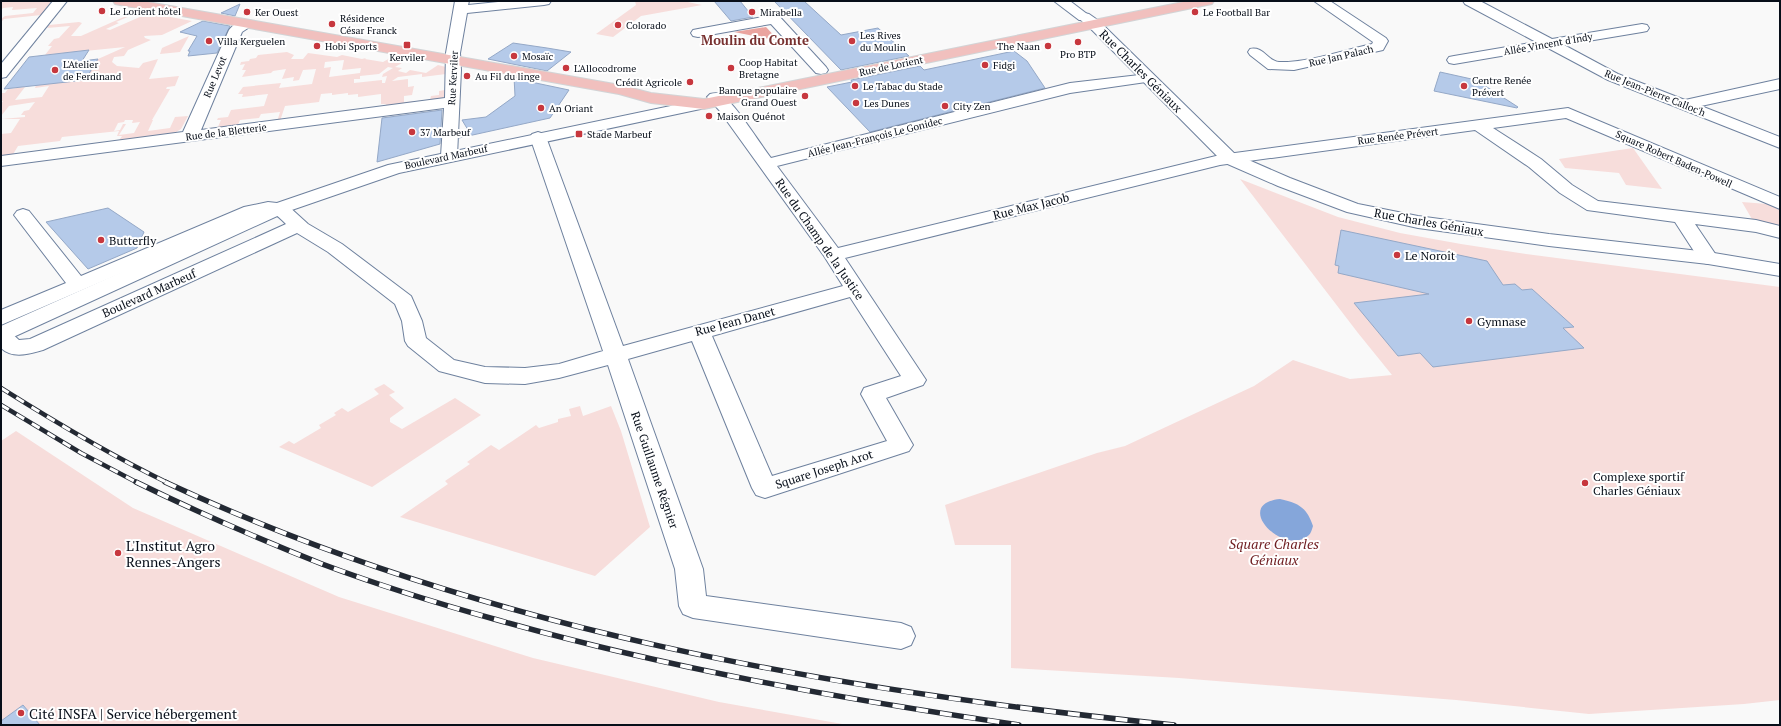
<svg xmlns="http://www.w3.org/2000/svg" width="1781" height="726" viewBox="0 0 1781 726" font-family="'PT Serif',serif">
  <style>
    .green { fill: #f7dddb; fill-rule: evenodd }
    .forest { fill: #eaa49f }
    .water { fill: #85a6da }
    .building { fill: #b5cae9; stroke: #94a8c7 }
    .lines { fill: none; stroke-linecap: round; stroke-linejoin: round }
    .minor-casing { stroke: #6e819e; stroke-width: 2 }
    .tertiary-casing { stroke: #6e819e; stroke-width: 2 }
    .primary-casing { stroke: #d2d4d6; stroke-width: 2 }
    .minor { fill: #fff; fill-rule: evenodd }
    .tertiary { fill: #fff; fill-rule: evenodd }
    .primary { fill: #f1c0be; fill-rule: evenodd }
    .rail-far1-casing { stroke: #232933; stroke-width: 4.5 }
    .rail-casing { stroke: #232933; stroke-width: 5.5 }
    .rail-far1 { stroke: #fff; stroke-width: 3; stroke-dasharray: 9; stroke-linecap: butt }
    .rail { stroke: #fff; stroke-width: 4; stroke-dasharray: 12; stroke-linecap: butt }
    .poi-dot { fill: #c7373e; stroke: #fff; stroke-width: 1.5 }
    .labels { text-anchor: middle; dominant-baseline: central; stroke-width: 4; stroke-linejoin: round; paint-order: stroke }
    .far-poi-label { font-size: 10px; fill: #070e19; stroke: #fff; text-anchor: start }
    .far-street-label { font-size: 10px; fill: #070e19; stroke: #fff }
    .street-label { font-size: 12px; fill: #070e19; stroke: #fff }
    .poi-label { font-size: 12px; fill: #070e19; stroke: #fff; text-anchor: start }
    .far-district-label { font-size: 13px; font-weight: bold; fill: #783130; stroke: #fff }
    .near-park-label { font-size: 14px; font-style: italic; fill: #6e1c1f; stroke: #fff }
    .near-poi-label { font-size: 14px; fill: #070e19; stroke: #fff; text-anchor: start }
  </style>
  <rect width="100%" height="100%" fill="#f9f9f9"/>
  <g class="green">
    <path d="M 1,1 L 52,1 L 41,15 L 4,19 L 1,22 L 1,19 L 5,16 L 33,13 L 37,8 L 12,10 L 13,7 L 3,8 L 1,10 Z"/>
    <path d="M 635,1 L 683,1 L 702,5 L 641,16 L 613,37 L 596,34 L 636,5 Z"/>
    <path d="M 149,13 L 192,21 L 162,35 L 144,36 L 145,38 L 151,40 L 128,50 L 124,56 L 114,57 L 112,62 L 117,66 L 139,68 L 143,63 L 158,59 L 149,79 L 179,76 L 175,86 L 167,87 L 166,89 L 170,89 L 152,120 L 153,120 L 148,131 L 170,128 L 175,117 L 188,116 L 181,129 L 173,134 L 118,142 L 122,136 L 117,136 L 119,131 L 62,137 L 60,141 L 18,146 L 12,156 L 1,157 L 1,134 L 11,133 L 20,119 L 1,119 L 25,117 L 25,115 L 21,115 L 24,111 L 29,110 L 35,102 L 9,106 L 1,116 L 1,104 L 3,101 L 1,101 L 1,93 L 5,93 L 8,89 L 25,87 L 15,100 L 42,97 L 49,86 L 35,88 L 36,85 L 85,80 L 98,59 L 125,47 L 45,55 L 52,46 L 48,46 L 54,39 L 59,38 L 70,26 L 47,28 L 49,25 L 79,22 L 82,23 L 71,36 L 81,36 L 126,16 L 130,16 L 116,22 L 119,23 L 106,29 L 110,30 ZM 125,120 L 133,120 L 132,123 L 140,122 L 134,133 L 119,135 L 126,124 L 123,124 L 120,130 L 114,131 L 118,123 L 124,122 Z"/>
    <path d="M 189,36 L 180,52 L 160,54 L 162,48 Z"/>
    <path d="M 287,52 L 294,55 L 291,59 L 303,59 L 308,53 L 337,57 L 342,55 L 362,59 L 366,58 L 365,59 L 383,62 L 392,57 L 407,60 L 395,67 L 402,68 L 398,71 L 406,73 L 410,70 L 426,73 L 438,65 L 446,67 L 446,74 L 422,77 L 422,74 L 398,77 L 392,81 L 408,79 L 408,87 L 414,86 L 412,95 L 404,96 L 404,102 L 430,100 L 431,96 L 439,95 L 439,91 L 445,90 L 444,98 L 438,100 L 385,107 L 386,104 L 381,104 L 381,94 L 358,97 L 358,94 L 348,95 L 348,93 L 332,95 L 332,93 L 321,94 L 319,102 L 285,106 L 280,121 L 277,122 L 280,112 L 261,114 L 259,118 L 240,120 L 237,127 L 217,129 L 221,120 L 217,120 L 218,118 L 228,117 L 231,110 L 264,106 L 268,94 L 242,97 L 243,94 L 238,94 L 243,87 L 281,83 L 279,88 L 312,84 L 316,69 L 303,70 L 299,80 L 293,81 L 294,77 L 282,79 L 286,69 L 273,71 L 271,73 L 242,77 L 246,70 L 242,70 L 245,64 L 240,65 L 241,62 L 249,61 L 250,59 L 256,58 L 258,55 ZM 344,60 L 342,70 L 361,68 L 360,73 L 329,77 L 331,67 L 324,68 L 325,62 ZM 388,67 L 393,68 L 383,74 L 382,77 L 387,76 L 385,83 L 382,83 L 382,80 L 354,83 L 354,79 L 360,79 L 360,76 L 379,74 Z"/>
    <path d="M 1633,148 L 1662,189 L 1626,185 L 1619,173 L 1565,168 L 1559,159 Z"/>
    <path d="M 1240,179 L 1338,217 L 1400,233 L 1461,244 L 1526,254 L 1780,287 L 1780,700 L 1744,704 L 1589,714 L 1456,700 L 1179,678 L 1011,668 L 1011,545 L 955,545 L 945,505 L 1097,453 L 1125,446 L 1254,386 L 1293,360 L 1350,379 L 1392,375 L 1358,333 Z"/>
    <path d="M 1742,202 L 1780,205 L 1780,232 L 1756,226 Z"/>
    <path d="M 384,384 L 395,392 L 389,395 L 404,408 L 390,418 L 390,422 L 402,429 L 455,398 L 481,415 L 372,487 L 279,447 L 289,441 L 294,444 L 321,428 L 319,425 L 336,415 L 334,413 L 342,408 L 348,412 L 379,394 L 374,389 Z"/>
    <path d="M 580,406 L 583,416 L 611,406 L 621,431 L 650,527 L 595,576 L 400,517 L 448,484 L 445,481 L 470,464 L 467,462 L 491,445 L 499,450 L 536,425 L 539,428 L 558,422 L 558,419 L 571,416 L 569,409 Z"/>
    <path d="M 16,431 L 133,508 L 339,597 L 533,658 L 719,702 L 848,725 L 40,725 L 23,705 L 1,721 L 1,441 Z"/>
  </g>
  <path class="forest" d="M 766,27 L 779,41 L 734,32 Z"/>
  <path class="water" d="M 1280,499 C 1299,503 1307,508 1313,526 C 1312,529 1311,533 1309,535 C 1285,558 1231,504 1280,499 Z"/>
  <g class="building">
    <path d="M 714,1 L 740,1 L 753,17 L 731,21 Z"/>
    <path d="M 774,1 L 804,1 L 841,35 L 878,28 L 909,56 L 841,70 Z"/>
    <path d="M 240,4 L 235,16 L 221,13 Z"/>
    <path d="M 203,21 L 230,26 L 217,53 L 188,56 L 190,51 L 188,51 L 197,36 L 180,32 Z"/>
    <path d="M 513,43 L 547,48 L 571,52 L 547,71 L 488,59 Z"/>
    <path d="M 89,50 L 82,61 L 98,59 L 85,80 L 4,89 L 29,57 Z"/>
    <path d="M 1014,51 L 1027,61 L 1045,88 L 870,132 L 827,87 L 852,82 L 851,80 L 920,66 L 924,70 Z"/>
    <path d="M 1440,72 L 1476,80 L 1518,107 L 1517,108 L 1434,91 Z"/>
    <path d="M 514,77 L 534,80 L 531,82 L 569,90 L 550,118 L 459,138 L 459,136 L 468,130 L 462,120 L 486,117 L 515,96 Z"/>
    <path d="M 442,110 L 440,144 L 377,162 L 382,118 Z"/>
    <path d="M 108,208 L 144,232 L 137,248 L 88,269 L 46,222 Z"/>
    <path d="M 1341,230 L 1487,261 L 1503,285 L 1515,284 L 1522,290 L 1532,289 L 1574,327 L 1563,328 L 1584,348 L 1433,367 L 1420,353 L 1398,356 L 1354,303 L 1429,294 L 1338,273 L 1339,266 L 1335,265 Z"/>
    <path d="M 23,705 L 40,725 L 1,725 L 1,721 Z"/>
  </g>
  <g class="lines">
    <g class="minor-casing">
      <g id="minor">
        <path d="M 53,1 L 67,1 L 6,77 L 1,78 L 1,64 Z"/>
        <path d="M 455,1 L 469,1 L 468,5 L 508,1 L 551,1 L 549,4 L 544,5 L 467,13 L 460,53 L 461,70 L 457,156 L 455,160 L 449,161 L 443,160 L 441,156 L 444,108 L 1,166 L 1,156 L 183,132 L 229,30 C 234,23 244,19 252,21 L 254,24 L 242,32 L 201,130 L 445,98 L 446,53 Z"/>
        <path d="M 1054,1 L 1070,1 L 1091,17 L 1089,20 L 1079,20 Z"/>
        <path d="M 1314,1 L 1330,1 L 1386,38 L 1388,41 L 1383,50 L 1294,70 L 1268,69 L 1250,55 L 1248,52 L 1250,49 C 1264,46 1267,61 1279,62 C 1307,63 1344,50 1372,44 L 1373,42 Z"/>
        <path d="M 1463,1 L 1480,1 L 1552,39 L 1642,24 L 1647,25 L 1649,28 L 1647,31 L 1642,32 L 1564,45 L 1618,74 L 1685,100 L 1780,79 L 1780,89 L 1701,106 L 1780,137 L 1780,148 L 1608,80 L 1548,48 L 1454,64 L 1449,63 L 1447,60 L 1449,57 L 1454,56 L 1536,42 L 1465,4 Z"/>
        <path d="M 774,15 L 779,16 L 826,67 L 828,70 L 826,73 L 821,74 L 816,73 L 771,24 L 698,37 L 693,36 L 691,33 L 693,30 L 698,29 Z"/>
        <path d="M 1148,74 L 1153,75 L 1155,78 L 1153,81 L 1070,93 L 777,166 L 838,248 L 1220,155 L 1568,108 L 1780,197 L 1780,209 L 1566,118 L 1493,128 L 1541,159 L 1572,185 L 1598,201 L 1756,220 L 1780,226 L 1780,238 L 1756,232 L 1695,224 L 1718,258 L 1715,262 L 1708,264 L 1701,262 L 1675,222 L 1587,210 L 1560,193 L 1529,167 L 1475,130 L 1220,165 L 845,258 L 926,380 L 923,385 L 886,398 L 913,445 L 909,451 L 765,498 L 756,495 L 752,488 L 692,341 L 628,359 L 703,569 L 706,596 L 901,623 L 911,627 L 915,636 L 911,645 L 901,649 L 693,618 L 683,614 L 679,606 L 675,569 L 608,365 L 559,378 L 525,384 L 485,383 L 439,371 L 408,346 L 405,341 L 402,321 L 395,304 L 328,252 L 297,233 L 43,350 C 28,354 13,359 1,348 L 1,329 L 9,331 L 19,340 L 30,339 L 286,224 C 274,212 273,211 256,215 L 1,325 L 1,310 L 66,283 L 14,215 L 17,211 L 23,209 L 29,211 L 81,276 L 244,207 L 268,202 L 286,204 L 308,224 L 342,244 L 411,296 L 422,321 L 426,338 L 454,360 L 485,367 L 525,368 L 559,364 L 603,351 L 530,137 L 532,134 L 538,132 L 544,134 L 546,137 L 623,346 L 843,286 L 824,256 L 719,110 L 707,97 L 710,94 C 714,93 718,92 722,95 C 737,106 758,141 771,158 L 1070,83 ZM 850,297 L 901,376 L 864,388 L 861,394 L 887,441 L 772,476 L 712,336 Z"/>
      </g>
    </g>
    <g class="tertiary-casing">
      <g id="tertiary">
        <path d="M 1084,13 L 1089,14 L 1099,21 L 1235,154 L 1290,178 L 1358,204 L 1418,216 L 1549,234 L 1708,252 L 1780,264 L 1780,276 L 1708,264 L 1549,246 L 1418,228 L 1347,212 L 1278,186 L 1223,162 L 1089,27 L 1077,17 L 1079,14 Z"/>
        <path d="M 704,99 L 710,101 L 712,104 L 710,107 L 399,173 L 286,212 L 9,339 L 1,341 L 1,326 L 274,204 L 388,165 Z"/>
      </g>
    </g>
    <g class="primary-casing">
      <path id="primary" d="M 113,1 L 142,1 L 620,85 L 651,93 L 704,99 L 1188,1 L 1214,1 L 1212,4 L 1207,5 L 704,109 L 651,103 L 619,94 L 120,5 L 115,4 Z"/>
    </g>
    <use href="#minor" class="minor"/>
    <use href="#tertiary" class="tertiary"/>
    <use href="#primary" class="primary"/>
    <g class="rail-far1-casing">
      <g id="rail-far1">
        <path d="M 1,388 C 55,422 110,455 168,483"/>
        <path d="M 1,405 L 81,453 L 138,483"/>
      </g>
    </g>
    <g class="rail-casing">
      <g id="rail">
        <path d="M 136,482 C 197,512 259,539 322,564 C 378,585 436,603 494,619 C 666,668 842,699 1019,725"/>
        <path d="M 165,482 C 482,630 829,690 1174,725"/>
      </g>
    </g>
    <use href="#rail-far1" class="rail-far1"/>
    <use href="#rail" class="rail"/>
  </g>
  <g class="poi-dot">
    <circle cx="102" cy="11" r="4"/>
    <circle cx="247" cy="12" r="4"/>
    <circle cx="752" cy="12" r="4"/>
    <circle cx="1195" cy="12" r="4"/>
    <circle cx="332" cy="24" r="4"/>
    <circle cx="618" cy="25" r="4"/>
    <circle cx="209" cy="41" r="4"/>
    <circle cx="852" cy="41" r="4"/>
    <circle cx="1078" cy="42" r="4"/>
    <rect x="403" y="41" width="8" height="8" rx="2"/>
    <circle cx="317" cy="46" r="4"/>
    <circle cx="1048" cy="46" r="4"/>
    <circle cx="514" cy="56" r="4"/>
    <circle cx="985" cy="65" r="4"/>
    <circle cx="566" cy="68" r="4"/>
    <circle cx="731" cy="68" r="4"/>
    <circle cx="55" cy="70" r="4"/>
    <circle cx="467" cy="76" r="4"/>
    <circle cx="690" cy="82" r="4"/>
    <circle cx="855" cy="86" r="4"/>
    <circle cx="1464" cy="86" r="4"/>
    <circle cx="805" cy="96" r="4"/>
    <circle cx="856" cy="103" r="4"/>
    <circle cx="945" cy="106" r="4"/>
    <circle cx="541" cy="108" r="4"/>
    <circle cx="709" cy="116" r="4"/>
    <circle cx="412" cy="132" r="4"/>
    <rect x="575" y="130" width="8" height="8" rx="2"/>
    <circle cx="101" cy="240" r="4"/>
    <circle cx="1397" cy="255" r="4"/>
    <circle cx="1469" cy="321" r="4"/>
    <circle cx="1585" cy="483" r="4"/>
    <circle cx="118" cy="553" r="4"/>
    <circle cx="21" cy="713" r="4"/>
  </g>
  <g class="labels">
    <g class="far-poi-label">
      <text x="110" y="11">Le Lorient hôtel</text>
      <text x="255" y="12">Ker Ouest</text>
      <text x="760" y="12">Mirabella</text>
      <text x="1203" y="12">Le Football Bar</text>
      <text x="340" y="18">Résidence<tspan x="340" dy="12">César Franck</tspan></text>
      <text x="626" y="25">Colorado</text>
      <text x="860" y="35">Les Rives<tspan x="860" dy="12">du Moulin</tspan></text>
      <text x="217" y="41">Villa Kerguelen</text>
      <text x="325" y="46">Hobi Sports</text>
      <text x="1040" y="46" text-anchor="end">The Naan</text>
      <text x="1078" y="54" text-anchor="middle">Pro BTP</text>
      <text x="522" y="56">Mosaïc</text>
      <text x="407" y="57" text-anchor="middle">Kerviler</text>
      <text x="739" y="62">Coop Habitat<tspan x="739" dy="12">Bretagne</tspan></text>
      <text x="63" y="64">L'Atelier<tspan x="63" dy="12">de Ferdinand</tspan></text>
      <text x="993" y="65">Fidgi</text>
      <text x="574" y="68">L'Allocodrome</text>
      <text x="475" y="76">Au Fil du linge</text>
      <text x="1472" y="80">Centre Renée<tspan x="1472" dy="12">Prévert</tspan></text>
      <text x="682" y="82" text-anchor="end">Crédit Agricole</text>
      <text x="863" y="86">Le Tabac du Stade</text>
      <text x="797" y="90" text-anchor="end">Banque populaire<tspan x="797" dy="12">Grand Ouest</tspan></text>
      <text x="864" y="103">Les Dunes</text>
      <text x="953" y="106">City Zen</text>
      <text x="549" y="108">An Oriant</text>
      <text x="717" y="116">Maison Quénot</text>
      <text x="420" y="132">37 Marbeuf</text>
      <text x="587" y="134">Stade Marbeuf</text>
    </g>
    <g class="far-street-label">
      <text transform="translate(1548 44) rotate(-10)">Allée Vincent d'Indy</text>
      <text transform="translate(1341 56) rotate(-13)">Rue Jan Palach</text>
      <text transform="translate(891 66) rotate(-12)">Rue de Lorient</text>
      <text transform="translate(215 77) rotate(-67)">Rue Levot</text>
      <text transform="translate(453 78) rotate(-87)">Rue Kerviler</text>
      <text transform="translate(1655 93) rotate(22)">Rue Jean-Pierre Calloc'h</text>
      <text transform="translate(226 132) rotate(-7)">Rue de la Bletterie</text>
      <text transform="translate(1398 136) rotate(-7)">Rue Renée Prévert</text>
      <text transform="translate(875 137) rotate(-14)">Allée Jean-François Le Gonidec</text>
      <text transform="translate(446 157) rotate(-12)">Boulevard Marbeuf</text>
      <text transform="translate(1674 159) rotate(24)">Square Robert Baden-Powell</text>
    </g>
    <g class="street-label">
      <text transform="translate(1141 71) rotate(45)">Rue Charles Géniaux</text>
      <text transform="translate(1031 206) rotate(-14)">Rue Max Jacob</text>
      <text transform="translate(1429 222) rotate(10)">Rue Charles Géniaux</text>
      <text transform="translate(820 239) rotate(55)">Rue du Champ de la Justice</text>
      <text transform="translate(149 293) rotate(-24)">Boulevard Marbeuf</text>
      <text transform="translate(735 321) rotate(-15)">Rue Jean Danet</text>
      <text transform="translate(824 469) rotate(-18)">Square Joseph Arot</text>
      <text transform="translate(655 470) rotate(71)">Rue Guillaume Régnier</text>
    </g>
    <g class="poi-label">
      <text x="109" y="240">Butterfly</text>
      <text x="1405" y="255">Le Noroît</text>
      <text x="1477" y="321">Gymnase</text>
      <text x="1593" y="476">Complexe sportif<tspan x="1593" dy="14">Charles Géniaux</tspan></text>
    </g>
    <g class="far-district-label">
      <text x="755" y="40">Moulin du Comte</text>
    </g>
    <g class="near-park-label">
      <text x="1274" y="543">Square Charles<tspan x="1274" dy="16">Géniaux</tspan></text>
    </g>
    <g class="near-poi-label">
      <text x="126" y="545">L'Institut Agro<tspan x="126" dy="16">Rennes-Angers</tspan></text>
      <text x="29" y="713">Cité INSFA | Service hébergement</text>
    </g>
  </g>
  <rect width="1781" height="726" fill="none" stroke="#070e19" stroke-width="4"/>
</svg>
